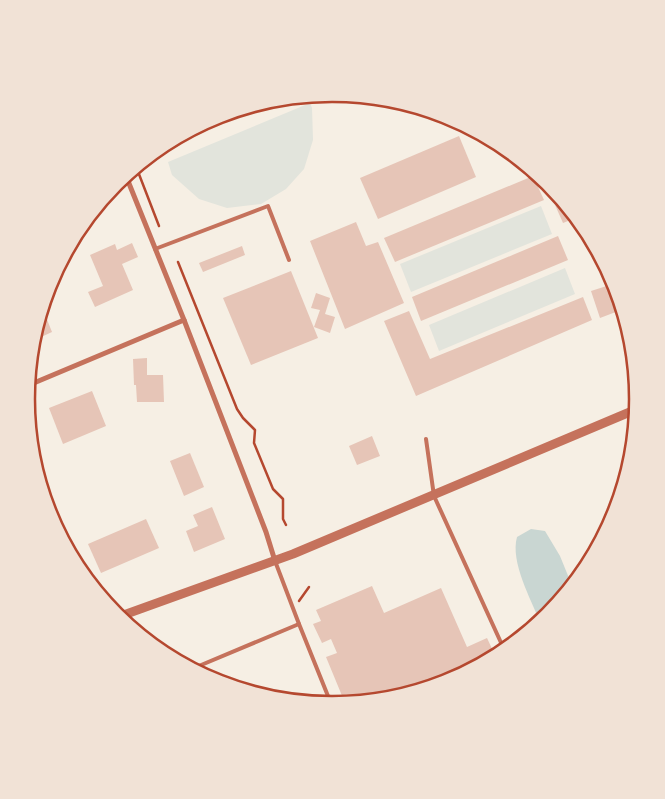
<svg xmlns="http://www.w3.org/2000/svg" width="665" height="799" viewBox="0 0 665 799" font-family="'Work Sans',sans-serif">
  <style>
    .green { fill: #e2e4dc }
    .water { fill: #c9d6d2 }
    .building { fill: #e6c5b7 }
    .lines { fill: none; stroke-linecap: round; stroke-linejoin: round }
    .path { stroke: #b5482f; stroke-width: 2.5 }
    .service { stroke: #c5725c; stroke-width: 4 }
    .minor { stroke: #c5725c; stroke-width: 5 }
    .tertiary { stroke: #c5725c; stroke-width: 9 }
    .rim { fill: none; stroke: #b5482f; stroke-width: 2.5 }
  </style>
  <rect width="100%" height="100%" fill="#f6efe4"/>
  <g class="green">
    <path d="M 310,103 L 312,108 L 313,140 L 304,169 L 286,189 L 261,204 L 227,208 L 199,199 L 172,175 L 168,162 Z"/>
    <path d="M 541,206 L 552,234 L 411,292 L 400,264 Z"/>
    <path d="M 565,268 L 575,294 L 439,351 L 429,325 Z"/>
  </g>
  <path class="water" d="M 531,529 L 545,531 L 560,556 L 571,583 L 549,616 L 540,622 C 531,599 510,562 517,537 Z"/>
  <g class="building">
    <path d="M 459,136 L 476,177 L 378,219 L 360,178 Z"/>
    <path d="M 533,176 L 544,200 L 395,262 L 384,238 Z"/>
    <path d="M 544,180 L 549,183 L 573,219 L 563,223 Z"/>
    <path d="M 356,222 L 366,246 L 378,242 L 404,303 L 345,329 L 310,241 Z"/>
    <path d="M 558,236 L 568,260 L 421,321 L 412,297 Z"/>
    <path d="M 132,243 L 138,257 L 122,264 L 133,290 L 95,307 L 88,292 L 103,286 L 90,255 L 115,244 L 117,250 Z"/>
    <path d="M 242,246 L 245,255 L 203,272 L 199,263 Z"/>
    <path d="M 291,271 L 318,338 L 251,365 L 223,298 Z"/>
    <path d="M 616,283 L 621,310 L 600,318 L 591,291 Z"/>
    <path d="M 316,293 L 330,298 L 325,314 L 335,317 L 330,333 L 314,327 L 320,310 L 311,308 Z"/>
    <path d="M 583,297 L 592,320 L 416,396 L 384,321 L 409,311 L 430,359 Z"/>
    <path d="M 44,312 L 52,332 L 39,338 L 41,325 Z"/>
    <path d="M 147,358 L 147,375 L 163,375 L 164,402 L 137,402 L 136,385 L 134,385 L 133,359 Z"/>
    <path d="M 92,391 L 106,426 L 63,444 L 49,408 Z"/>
    <path d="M 372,436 L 380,456 L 357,465 L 349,446 Z"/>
    <path d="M 190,453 L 204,487 L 184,496 L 170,461 Z"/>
    <path d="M 212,507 L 225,539 L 194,552 L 186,531 L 198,526 L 193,515 Z"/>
    <path d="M 146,519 L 159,548 L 101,573 L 88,544 Z"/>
    <path d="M 372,586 L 384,613 L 441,588 L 467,647 L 487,638 L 494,653 L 449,683 L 345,703 L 326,657 L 337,653 L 331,639 L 322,643 L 313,624 L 321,621 L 316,610 Z"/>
  </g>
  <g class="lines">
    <g class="path">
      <path d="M 137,169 L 159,226"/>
      <path d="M 178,262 L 237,409 L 243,418 L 255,430 L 254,443 L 273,489 L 283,499 L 283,519 L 286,525"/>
      <path d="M 299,601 L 309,587"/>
    </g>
    <g class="service">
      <path d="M 155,249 L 268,206 L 289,260"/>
      <path d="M 426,439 L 434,496 L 503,647"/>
      <path d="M 275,561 L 299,624 L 332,706"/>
      <path d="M 194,668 L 299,624"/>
    </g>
    <g class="minor">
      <path d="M 126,176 L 184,320 L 266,532 L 275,561"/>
      <path d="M 29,385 L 184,320"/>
    </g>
    <path class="tertiary" d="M 118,617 L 293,554 L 637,409"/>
  </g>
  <path d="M0 0H665V799H0ZM35 399a297 297 0 1 1 594 0a297 297 0 1 1-594 0Z" fill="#f1e2d6" fill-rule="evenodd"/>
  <path class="rim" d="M35 399a297 297 0 1 1 594 0a297 297 0 1 1-594 0Z"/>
</svg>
